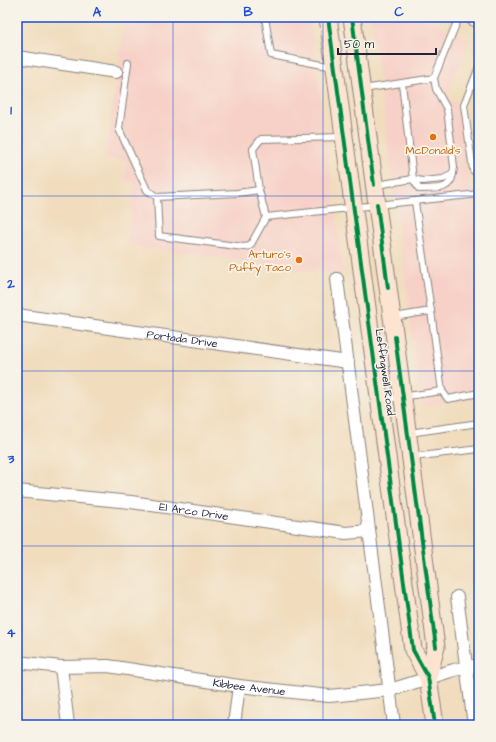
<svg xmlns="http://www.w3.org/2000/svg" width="496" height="742" viewBox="0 0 496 742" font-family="'Architects Daughter',sans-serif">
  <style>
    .built { fill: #f7d1c7 }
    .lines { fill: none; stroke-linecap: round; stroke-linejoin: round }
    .lane-casing { stroke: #8a807c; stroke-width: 8 }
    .street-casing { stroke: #8a807c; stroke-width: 14 }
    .secondary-casing { stroke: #8a807c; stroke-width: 19 }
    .lane { stroke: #fff; stroke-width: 6 }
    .street { stroke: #fff; stroke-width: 12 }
    .secondary { stroke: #fde4d1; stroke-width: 17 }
    .cycleway-casing { stroke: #f7f3e8; stroke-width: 6 }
    .cycleway { stroke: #00873e; stroke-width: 4 }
    .grid { fill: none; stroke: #1d4ed8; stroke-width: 1; stroke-opacity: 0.55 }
    .food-dot { fill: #e8710a; stroke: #f7f3e8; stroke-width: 1.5 }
    .labels { text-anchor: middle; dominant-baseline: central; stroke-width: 3.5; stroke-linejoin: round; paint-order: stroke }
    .food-label { font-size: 11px; fill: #c56008; stroke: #f7f3e8 }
    .street-label { font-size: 11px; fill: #22223b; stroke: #f7f3e8 }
    .neatline { fill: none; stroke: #1d4ed8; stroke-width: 1.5 }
    .grid-label { font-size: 13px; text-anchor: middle; font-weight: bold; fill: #1d4ed8 }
  </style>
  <rect width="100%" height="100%" fill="#f7f3e8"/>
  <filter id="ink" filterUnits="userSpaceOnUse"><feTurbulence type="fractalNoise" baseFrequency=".025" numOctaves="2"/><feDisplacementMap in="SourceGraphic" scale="8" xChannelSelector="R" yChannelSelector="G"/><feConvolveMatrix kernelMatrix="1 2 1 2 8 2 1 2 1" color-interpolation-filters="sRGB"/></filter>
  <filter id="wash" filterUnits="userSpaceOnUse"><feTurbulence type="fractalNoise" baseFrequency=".012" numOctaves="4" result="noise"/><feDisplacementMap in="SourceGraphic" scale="16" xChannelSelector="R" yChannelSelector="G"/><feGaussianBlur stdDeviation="0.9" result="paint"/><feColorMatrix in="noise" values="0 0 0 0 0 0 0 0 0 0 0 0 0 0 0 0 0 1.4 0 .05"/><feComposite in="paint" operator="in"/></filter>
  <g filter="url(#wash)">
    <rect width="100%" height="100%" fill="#f1ddbe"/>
    <g class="built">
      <path d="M 126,17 L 309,17 L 338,229 L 343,275 L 127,245 L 136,182 L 125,180 L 127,161 L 105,158 Z"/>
      <path d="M 371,17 L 422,17 L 470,40 L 446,98 L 460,104 L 470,190 L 479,190 L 479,398 L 422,406 Z"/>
    </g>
  </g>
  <g filter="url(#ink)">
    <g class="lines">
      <g class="lane-casing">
        <g id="lane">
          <path d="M 265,17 L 271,55 L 333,67"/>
          <path d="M 128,63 L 119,129 L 147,190 L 157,197 L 237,193 L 259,190"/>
          <path d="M 479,67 L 464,105 L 473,170 L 475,172 L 479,172"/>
          <path d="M 402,83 L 413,179 L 419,189 C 434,188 450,192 453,174"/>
          <path d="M 363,89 L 434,78"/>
          <path d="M 343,137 L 261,139 L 253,149 L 259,190 L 266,217 L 479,194"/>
          <path d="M 376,185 L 413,179 L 422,181 L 443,179 L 453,174 L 454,167 L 447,109 L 436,89 L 434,78 L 459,17"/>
          <path d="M 157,197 L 159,236 L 244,247 L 250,246 L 266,217"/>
          <path d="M 415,202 L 431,311"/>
          <path d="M 394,317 L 431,311 L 442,391 L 448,399 L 479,393"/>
          <path d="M 380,400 L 442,391"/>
          <path d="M 409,433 L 479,423"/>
          <path d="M 412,457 L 479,449"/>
        </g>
      </g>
      <g class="street-casing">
        <g id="street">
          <path d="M 17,57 L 116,72"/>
          <path d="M 337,279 L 394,725"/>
          <path id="s1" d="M 17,315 L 348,362"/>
          <path id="s2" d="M 17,491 L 131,502 L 346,533 L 369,531"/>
          <path d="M 457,597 L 474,725"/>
          <path id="s3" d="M 17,662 L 61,667 L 108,666 L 239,686 L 329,696 L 390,690 L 454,670 L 479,665"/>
          <path d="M 61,667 L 68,725"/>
          <path d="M 234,725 L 239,686"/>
        </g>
      </g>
      <g class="secondary-casing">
        <g id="secondary">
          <path d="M 328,17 L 413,650 L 428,677"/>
          <path d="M 352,17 L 436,647 L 428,677 L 435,725"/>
          <path d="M 474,17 L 479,19"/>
        </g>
      </g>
      <use href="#lane" class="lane"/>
      <use href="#street" class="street"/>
      <use href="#secondary" class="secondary"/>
      <g class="cycleway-casing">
        <g id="cycleway">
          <path d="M 328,17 L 413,650 L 428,677 L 435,725"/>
          <path d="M 352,17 L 374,185"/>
          <path d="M 377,204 L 388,288"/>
          <path d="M 395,337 L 436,647"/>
        </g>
      </g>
      <use href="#cycleway" class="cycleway"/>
    </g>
  </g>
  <path class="grid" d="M 173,17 L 173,725M 323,17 L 323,725M 17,196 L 479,196M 17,371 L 479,371M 17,546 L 479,546"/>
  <g class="food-dot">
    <circle cx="433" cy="137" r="4"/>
    <circle cx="299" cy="260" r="4"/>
  </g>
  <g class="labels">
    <g class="food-label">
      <text x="433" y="150">McDonald's</text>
      <text x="291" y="254" text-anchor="end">Arturo's<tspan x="291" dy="13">Puffy Taco</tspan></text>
    </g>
    <g class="street-label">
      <text stroke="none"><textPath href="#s1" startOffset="167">Portada Drive</textPath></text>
      <text transform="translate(385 372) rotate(82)">Leffingwell Road</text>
      <text stroke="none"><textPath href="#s2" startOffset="178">El Arco Drive</textPath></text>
      <text stroke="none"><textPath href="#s3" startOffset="234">Kibbee Avenue</textPath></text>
    </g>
  </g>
  <rect width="496" height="742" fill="none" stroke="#f7f3e8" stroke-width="44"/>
  <path d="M338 48v6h98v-6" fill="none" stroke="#22223b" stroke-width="2"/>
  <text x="344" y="48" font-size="12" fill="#22223b" stroke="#f7f3e8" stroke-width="3" paint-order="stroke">50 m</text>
  <rect x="22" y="22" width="452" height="698" class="neatline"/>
  <g class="grid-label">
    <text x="97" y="16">A</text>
    <text x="248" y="16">B</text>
    <text x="399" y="16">C</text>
    <text x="11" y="114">1</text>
    <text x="11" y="288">2</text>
    <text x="11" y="463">3</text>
    <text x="11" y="637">4</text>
  </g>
</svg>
